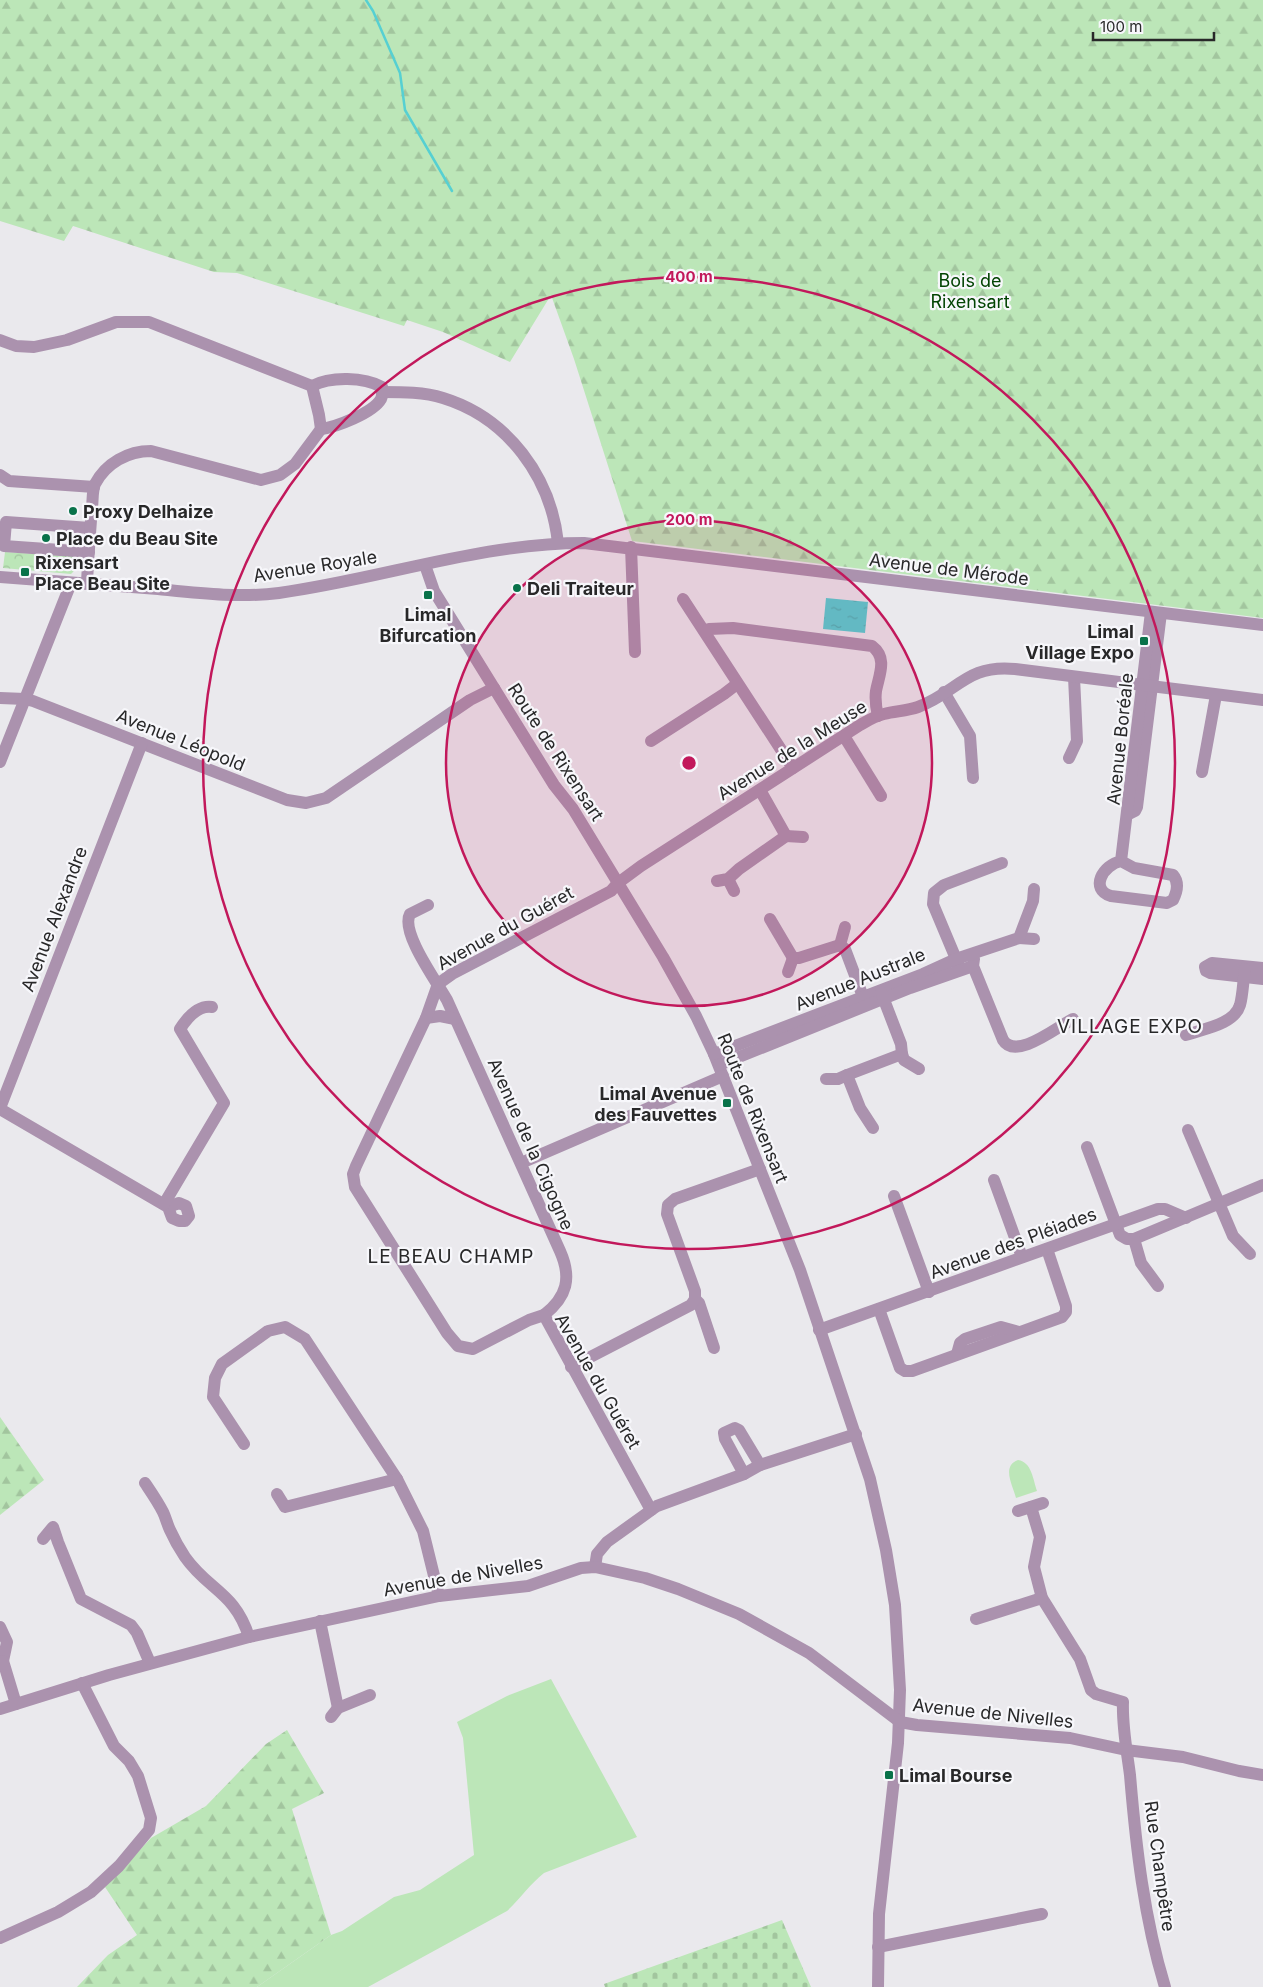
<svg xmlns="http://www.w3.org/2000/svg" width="1263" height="1987" viewBox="0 0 1263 1987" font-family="Inter,sans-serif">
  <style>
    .grass { fill: #bce6b8 }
    .forest { fill: url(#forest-firs) }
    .cemetery { fill: url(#cemetery-stones) }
    .park { fill: url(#park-crowns) }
    .water { fill: url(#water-ripples) }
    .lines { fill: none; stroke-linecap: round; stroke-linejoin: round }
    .stream { stroke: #56d0d2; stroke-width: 2.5 }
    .minor { stroke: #ab92ae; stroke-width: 12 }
    .ring { fill: none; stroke: #c2185b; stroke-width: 2.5 }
    .poi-dot { fill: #09724a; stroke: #f7f7fb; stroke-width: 2 }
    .labels { text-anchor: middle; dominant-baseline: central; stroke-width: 4.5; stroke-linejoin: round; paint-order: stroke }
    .park-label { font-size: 18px; fill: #034403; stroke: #f7f7fb }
    .poi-label { font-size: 18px; font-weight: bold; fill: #282829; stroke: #f7f7fb; text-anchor: start }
    .street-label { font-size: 18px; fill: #282829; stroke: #f7f7fb }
    .neighbourhood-label { font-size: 19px; letter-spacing: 1px; fill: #282829; stroke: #f7f7fb }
    .centre { fill: #c2185b; stroke: #f7f7fb; stroke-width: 2.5 }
    .ring-label { font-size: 15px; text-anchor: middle; font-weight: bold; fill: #c2185b; stroke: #f7f7fb; stroke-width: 4.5; stroke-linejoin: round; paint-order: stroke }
  </style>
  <defs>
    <pattern id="forest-firs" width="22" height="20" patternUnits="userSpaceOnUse" patternTransform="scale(1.25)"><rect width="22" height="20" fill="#bce6b8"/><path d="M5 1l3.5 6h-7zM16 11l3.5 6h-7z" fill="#a2c59e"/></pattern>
    <pattern id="cemetery-stones" width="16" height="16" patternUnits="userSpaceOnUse" patternTransform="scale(1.25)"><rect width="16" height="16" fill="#bce6b8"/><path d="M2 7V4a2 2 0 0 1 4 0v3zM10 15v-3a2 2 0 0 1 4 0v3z" fill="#a2c59e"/></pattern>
    <pattern id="park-crowns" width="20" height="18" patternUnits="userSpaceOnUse" patternTransform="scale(1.25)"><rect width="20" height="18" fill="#bce6b8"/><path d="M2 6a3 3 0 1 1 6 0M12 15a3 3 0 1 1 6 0" fill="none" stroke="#a2c59e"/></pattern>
    <pattern id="water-ripples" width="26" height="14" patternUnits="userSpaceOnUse" patternTransform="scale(1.25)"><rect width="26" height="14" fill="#56d0d2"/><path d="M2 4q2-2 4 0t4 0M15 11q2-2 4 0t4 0" fill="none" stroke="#4bb3b4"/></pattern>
  </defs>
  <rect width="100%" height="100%" fill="#eae9ed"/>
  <g class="grass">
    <path d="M 1018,1460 C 1032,1462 1033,1480 1037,1491 L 1016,1498 C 1013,1486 1001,1466 1018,1460 Z"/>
    <path d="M 551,1679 L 637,1837 L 544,1873 C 530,1884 520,1899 507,1911 L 368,1987 L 257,1987 L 331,1935 L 342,1931 L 394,1897 L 420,1890 L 474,1855 L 463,1738 L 457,1722 L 507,1696 Z"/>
  </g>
  <g class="forest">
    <path d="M 0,0 L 1263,0 L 1263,618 L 632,541 L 574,359 L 551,295 L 510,362 L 443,332 L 407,320 L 404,326 L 237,273 L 214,272 L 73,226 L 64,241 L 0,221 Z"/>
    <path d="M 0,1417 L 44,1480 L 0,1515 Z"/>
    <path d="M 287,1730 L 324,1793 L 292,1809 L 331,1935 L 257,1987 L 77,1987 L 108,1955 L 137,1935 L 105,1887 L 151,1838 L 206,1806 L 266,1744 Z"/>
  </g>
  <path class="cemetery" d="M 782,1920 L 811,1987 L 605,1987 L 604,1984 Z"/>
  <path class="park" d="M 5,552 L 84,557 L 78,567 L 71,574 L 3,568 Z"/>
  <path class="water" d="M 826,598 L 868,602 L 865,633 L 823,629 Z"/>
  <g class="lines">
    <path class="stream" d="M 366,0 L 373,11 L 400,73 L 405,110 L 452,191"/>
    <g class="minor">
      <path d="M 0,340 L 16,346 L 34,347 L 67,340 L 116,322 L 149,322 L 312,386"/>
      <path d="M 312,386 C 331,376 364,377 382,387 C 382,392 383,395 381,399 C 373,413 336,427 321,429"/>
      <path d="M 312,386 L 319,415 L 321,429"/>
      <path d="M 382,392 C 403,392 424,392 443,398 C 508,418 551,477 558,543"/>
      <path d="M 0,475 L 9,481 L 94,487"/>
      <path d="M 631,547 L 635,652"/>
      <path d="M 89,552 L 4,546 L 6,522 L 90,528"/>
      <path d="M 425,565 L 434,591 L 554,785 L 573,809 L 663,957 L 696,1016 L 714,1054 L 800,1270 L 870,1479 L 886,1550 L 895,1605 L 900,1690 L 898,1743 L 879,1914 L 878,1987"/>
      <path d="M 0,577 C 53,581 105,585 158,589 C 198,593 239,598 279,593 C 381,579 481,543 584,543 L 1263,625"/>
      <path d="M 87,584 C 88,558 90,533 92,507 C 93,500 92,491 95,484 C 106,463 128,451 151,451 L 261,480 L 280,475 L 295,464 L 321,429"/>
      <path d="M 683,599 L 793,768"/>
      <path d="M 706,632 L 709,629 L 733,628 L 872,646 C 888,658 879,675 876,691 C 875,699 876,708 878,716"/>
      <path d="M 944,692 L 970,736 L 973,778"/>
      <path d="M 0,698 L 25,699 L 33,701 L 287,800 L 306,803 L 326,798 L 470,700 L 494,688"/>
      <path d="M 844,736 L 881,796"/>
      <path d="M 651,741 L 724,694 L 737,684"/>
      <path d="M 1069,758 L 1077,741 L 1074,677"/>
      <path d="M 0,762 L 71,583"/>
      <path d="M 1202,772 L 1216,695"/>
      <path d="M 1127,815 L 1135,811 L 1137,807 L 1161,613"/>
      <path d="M 786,836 L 803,837"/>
      <path d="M 1121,861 L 1134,868 L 1173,875 C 1179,882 1177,892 1173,900 L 1167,903 L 1111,896 C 1089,889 1103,865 1121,861 L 1151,612"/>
      <path d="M 728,879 L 734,891"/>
      <path d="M 717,881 L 728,879 L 739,869 L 786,836 L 760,790"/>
      <path d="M 428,905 L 410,914 C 400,932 437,982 447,1000 L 560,1251 C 572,1278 567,1297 544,1315"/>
      <path d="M 770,919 L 793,958 L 799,958 L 840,945"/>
      <path d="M 845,927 L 840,945 L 845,949 L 865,1002"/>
      <path d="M 1019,938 L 1034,939"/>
      <path d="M 974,959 L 973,966 L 1003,1040 C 1016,1061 1058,1026 1073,1019"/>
      <path d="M 959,966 L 933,904 L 934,893 L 944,885 L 1002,863"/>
      <path d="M 1263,968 L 1212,963 L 1205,967 L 1206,971 L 1210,973 L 1263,979"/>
      <path d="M 788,972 L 793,958"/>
      <path d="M 426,1018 L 440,1016 L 455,1019"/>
      <path d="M 1186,1035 C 1202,1029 1234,1025 1240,1005 C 1243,994 1243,981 1245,969"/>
      <path d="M 714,1054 L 923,974 L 956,959 L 1019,938 L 1033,901 L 1034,889"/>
      <path d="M 902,1054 L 904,1060 L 919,1069"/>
      <path d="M 719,1065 L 910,988 L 973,966"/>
      <path d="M 826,1079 L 838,1079 L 847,1075"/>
      <path d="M 0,1108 L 142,743"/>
      <path d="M 0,1109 L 168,1207 L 179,1203 L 186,1206 L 189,1216 L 185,1221 L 179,1221 L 172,1218 L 168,1207"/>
      <path d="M 873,1128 L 860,1108 L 847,1075 L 902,1054 L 901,1044 L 881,992"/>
      <path d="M 1188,1130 L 1233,1236 L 1250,1254"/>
      <path d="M 1087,1147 L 1120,1235 L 1127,1239 L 1134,1239 L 1263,1185"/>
      <path d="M 521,1163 L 723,1076"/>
      <path d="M 994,1180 L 1022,1257"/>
      <path d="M 894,1196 L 929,1292"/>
      <path d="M 164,1204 L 224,1103 L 180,1029 C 187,1018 198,1005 212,1007"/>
      <path d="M 1134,1239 L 1141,1263 L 1158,1286"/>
      <path d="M 695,1299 L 699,1303 L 714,1348"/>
      <path d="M 879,1309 L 900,1368 L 905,1371 L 912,1371 L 1062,1317 L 1066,1312 L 1066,1306 L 1047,1249"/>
      <path d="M 819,1330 L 1158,1209 L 1165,1209 L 1186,1218"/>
      <path d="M 957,1354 L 960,1343 L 965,1339 L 1001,1327 L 1019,1332"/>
      <path d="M 571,1367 L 691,1305 L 695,1299 L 695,1291 L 667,1214 L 668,1205 L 675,1199 L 760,1169"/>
      <path d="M 244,1444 L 213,1397 L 215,1378 L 222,1364 L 268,1331 L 285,1327 L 305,1339 L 397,1479 L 423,1531 L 439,1596"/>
      <path d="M 744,1474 L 725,1439 L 724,1433 L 735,1428 L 739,1430 L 760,1465"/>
      <path d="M 145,1483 C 151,1492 158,1502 163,1512 C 166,1518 167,1524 170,1530 C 174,1539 179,1548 185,1557 C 208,1590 235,1592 249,1637"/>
      <path d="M 277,1494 L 285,1507 L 397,1479"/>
      <path d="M 1031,1507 L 1040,1537 L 1034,1567 L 1042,1598 L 1080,1659 L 1091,1690 L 1096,1694 L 1123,1702 C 1122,1727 1127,1751 1130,1775 C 1136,1847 1144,1918 1165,1987"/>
      <path d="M 651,1510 L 544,1315 L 529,1320 L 473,1349 L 458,1346 L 447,1333 L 355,1187 L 353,1174 L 356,1166 L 426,1018 L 438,984 L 452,974 L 611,891 L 618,883 L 641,866 L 860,725 C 867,721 875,716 884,714 C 895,711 907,711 918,707 C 957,693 966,664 1015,669 L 1263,700"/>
      <path d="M 1018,1511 L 1043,1503"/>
      <path d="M 43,1539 L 53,1527 L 58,1542 L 81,1599 L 131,1625 L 137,1633 L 150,1663"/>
      <path d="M 595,1567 L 597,1554 L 607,1542 L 657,1506 L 744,1474 L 760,1465 L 856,1434"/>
      <path d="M 976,1619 L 1042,1598"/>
      <path d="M 320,1621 L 338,1708"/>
      <path d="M 0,1627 L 7,1642 L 3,1661 L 0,1659"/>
      <path d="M 3,1661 L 16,1704"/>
      <path d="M 0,1709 L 109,1675 L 249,1637 L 439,1596 L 528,1586 L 581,1568 L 595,1567 L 645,1578 L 678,1589 L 739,1614 L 809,1653 L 900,1722 L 917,1725 L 1070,1738 L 1126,1750 L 1183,1757 L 1239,1771 L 1263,1775"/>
      <path d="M 331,1717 L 338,1708 L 370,1695"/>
      <path d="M 0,1938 L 58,1912 L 91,1892 L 119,1866 L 149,1830 L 151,1818 L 138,1776 L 129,1761 L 114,1746 L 82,1683"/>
      <path d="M 878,1947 L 1042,1914"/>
    </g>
  </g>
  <circle cx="689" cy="763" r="243" fill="#c2185b" fill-opacity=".12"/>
  <g class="ring">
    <circle cx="689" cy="763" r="243"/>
    <circle cx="689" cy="763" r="486"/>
  </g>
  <g class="poi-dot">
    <circle cx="73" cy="511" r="5"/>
    <circle cx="46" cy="538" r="5"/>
    <rect x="20" y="567" width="10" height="10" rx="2.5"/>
    <circle cx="517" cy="588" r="5"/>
    <rect x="423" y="590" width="10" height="10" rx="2.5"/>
    <rect x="1139" y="636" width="10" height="10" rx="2.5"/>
    <rect x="722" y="1098" width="10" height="10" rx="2.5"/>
    <rect x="884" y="1770" width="10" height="10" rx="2.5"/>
  </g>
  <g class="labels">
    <g class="park-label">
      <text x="970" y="280">Bois de<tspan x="970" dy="21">Rixensart</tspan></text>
    </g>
    <g class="poi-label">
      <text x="83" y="511">Proxy Delhaize</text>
      <text x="56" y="538">Place du Beau Site</text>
      <text x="35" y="562">Rixensart<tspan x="35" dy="21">Place Beau Site</tspan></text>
      <text x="527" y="588">Deli Traiteur</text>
      <text x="428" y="614" text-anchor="middle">Limal<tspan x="428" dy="21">Bifurcation</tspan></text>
      <text x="1134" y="631" text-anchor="end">Limal<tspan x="1134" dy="21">Village Expo</tspan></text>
      <text x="717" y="1093" text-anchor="end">Limal Avenue<tspan x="717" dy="21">des Fauvettes</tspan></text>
      <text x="899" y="1775">Limal Bourse</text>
    </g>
    <g class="street-label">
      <text transform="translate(315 566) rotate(-9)">Avenue Royale</text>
      <text transform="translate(949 569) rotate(7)">Avenue de Mérode</text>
      <text transform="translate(1120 739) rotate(-84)">Avenue Boréale</text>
      <text transform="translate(181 740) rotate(22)">Avenue Léopold</text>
      <text transform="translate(792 750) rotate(-32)">Avenue de la Meuse</text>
      <text transform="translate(556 752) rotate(57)">Route de Rixensart</text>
      <text transform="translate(54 919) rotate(-69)">Avenue Alexandre</text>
      <text transform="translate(505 928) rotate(-29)">Avenue du Guéret</text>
      <text transform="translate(860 979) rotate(-22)">Avenue Australe</text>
      <text transform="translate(753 1108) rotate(68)">Route de Rixensart</text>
      <text transform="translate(531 1144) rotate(66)">Avenue de la Cigogne</text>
      <text transform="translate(1013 1243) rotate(-20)">Avenue des Pléiades</text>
      <text transform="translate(598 1381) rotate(60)">Avenue du Guéret</text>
      <text transform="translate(463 1576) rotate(-10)">Avenue de Nivelles</text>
      <text transform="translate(993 1713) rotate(6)">Avenue de Nivelles</text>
      <text transform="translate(1160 1866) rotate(82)">Rue Champêtre</text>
    </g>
    <g class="neighbourhood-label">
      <text x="1130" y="1026">VILLAGE EXPO</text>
      <text x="451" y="1256">LE BEAU CHAMP</text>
    </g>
  </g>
  <circle cx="689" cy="763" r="8" class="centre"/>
  <g class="ring-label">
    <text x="689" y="282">400 m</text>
    <text x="689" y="525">200 m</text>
  </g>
  <path d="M1093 32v8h121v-8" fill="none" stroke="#282829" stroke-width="2.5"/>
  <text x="1100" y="32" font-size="15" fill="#282829" stroke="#f7f7fb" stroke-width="4" paint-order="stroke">100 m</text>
</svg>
